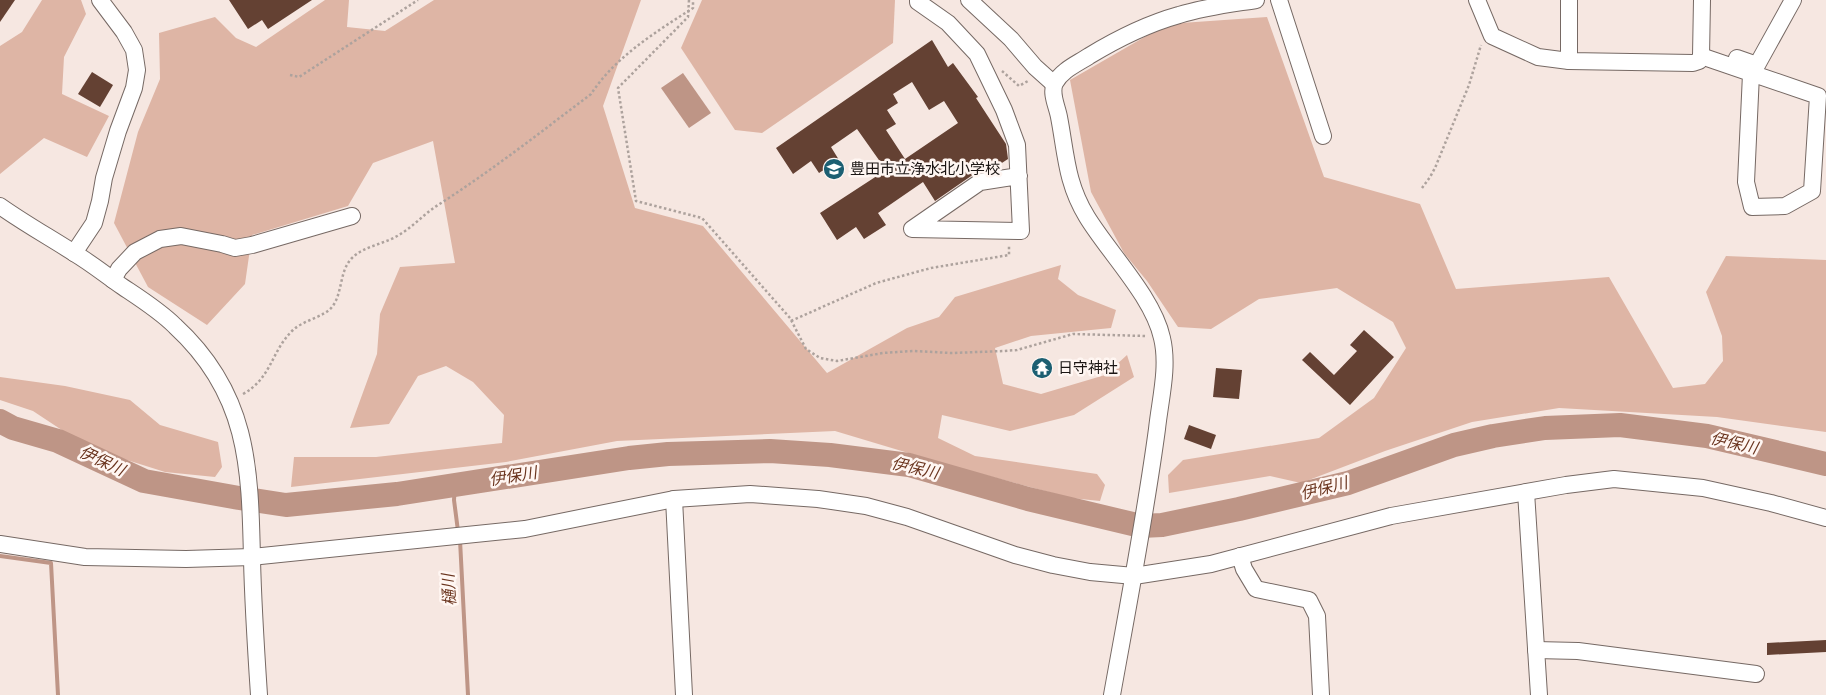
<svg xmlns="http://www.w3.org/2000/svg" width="1826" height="695" viewBox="0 0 1826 695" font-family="Rubik,'Noto Sans JP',sans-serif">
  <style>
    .green { fill: #deb5a5 }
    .water { fill: #be9586 }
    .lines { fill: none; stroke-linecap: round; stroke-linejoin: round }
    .stream { stroke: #be9586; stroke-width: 4 }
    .river { stroke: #be9586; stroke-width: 24 }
    .building { fill: #644133; fill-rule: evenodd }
    .minor-casing { stroke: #766964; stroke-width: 18 }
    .path { stroke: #ada29d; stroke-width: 2.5; stroke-dasharray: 2.5 2.5; stroke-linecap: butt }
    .minor { stroke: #fff; stroke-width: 16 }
    .labels { text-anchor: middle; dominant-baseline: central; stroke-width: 5; stroke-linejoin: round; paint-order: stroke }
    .poi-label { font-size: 15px; fill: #1b1614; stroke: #fff6f2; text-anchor: start }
    .water-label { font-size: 16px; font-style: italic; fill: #6b351f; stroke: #fff6f2 }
  </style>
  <rect width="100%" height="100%" fill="#f6e7e1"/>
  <g class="green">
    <path d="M 42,0 L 81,0 L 86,14 L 64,57 L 62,94 L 109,116 L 87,157 L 44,138 L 0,174 L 0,46 L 22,32 Z"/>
    <path d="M 325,0 L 349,0 L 347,27 L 385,31 L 434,0 L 641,0 L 603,106 L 635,208 L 703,226 L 827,373 L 907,328 L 939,317 L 955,297 L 1061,265 L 1058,279 L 1078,295 L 1116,310 L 1111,328 L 1031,336 L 995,348 L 1003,384 L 1041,394 L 1105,375 L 1127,355 L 1134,377 L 1074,415 L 1010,431 L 942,415 L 938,438 L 975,456 L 1097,474 L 1105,485 L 1100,501 L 1071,498 L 955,467 L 835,431 L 617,441 L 506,462 L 291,487 L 294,457 L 376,457 L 502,443 L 504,415 L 473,382 L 446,366 L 418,376 L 389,424 L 350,428 L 377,354 L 380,314 L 400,267 L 455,263 L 433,141 L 373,163 L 348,206 L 252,235 L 245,284 L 207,325 L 148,287 L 114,223 L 138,132 L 160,79 L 159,33 L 215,17 L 236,38 L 256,47 Z"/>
    <path d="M 702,0 L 895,0 L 893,43 L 762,133 L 735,130 L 681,48 Z"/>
    <path d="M 1267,17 L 1324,177 L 1420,204 L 1456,289 L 1609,277 L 1673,388 L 1705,384 L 1723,361 L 1722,336 L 1706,292 L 1726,256 L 1826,260 L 1826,432 L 1717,417 L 1559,408 L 1472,422 L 1385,451 L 1301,483 L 1270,476 L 1169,493 L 1168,475 L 1183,460 L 1319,438 L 1374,398 L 1406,348 L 1393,322 L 1337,288 L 1259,299 L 1211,329 L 1178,327 L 1147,281 L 1124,253 L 1091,192 L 1070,80 L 1167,24 Z"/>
    <path d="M 0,377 L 65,386 L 130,400 L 160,425 L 218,442 L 222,467 L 215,477 L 165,472 L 89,448 L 33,411 L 0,400 Z"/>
  </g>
  <path class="water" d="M 683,73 L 711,113 L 689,128 L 661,88 Z"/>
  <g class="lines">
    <g class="stream">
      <path d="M 455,484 L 454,500 L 458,531"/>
      <path d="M 460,540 L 468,695"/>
      <path d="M 0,556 L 51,563 L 58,695"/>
    </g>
    <path class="river" d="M 0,421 L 13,428 L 58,441 L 144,481 L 239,498 L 286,505 L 397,494 L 629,458 L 668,454 L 770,451 L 830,455 L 909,465 L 1028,499 L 1141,526 L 1162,525 L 1239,509 L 1348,483 L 1454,445 L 1493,436 L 1545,428 L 1620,425 L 1707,436 L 1826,464"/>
  </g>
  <g class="building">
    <path d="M 0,0 L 15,0 L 0,22 Z"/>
    <path d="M 229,0 L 312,0 L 268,29 L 262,20 L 248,29 Z"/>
    <path d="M 932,40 L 948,67 L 953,63 L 978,97 L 976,98 L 1006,144 L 1008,159 L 991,170 L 974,174 L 935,201 L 923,182 L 878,213 L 886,225 L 864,239 L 856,227 L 837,240 L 820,213 L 886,170 L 857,129 L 831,147 L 839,160 L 819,173 L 811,161 L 793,174 L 776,148 ZM 912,82 L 929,110 L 944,101 L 958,123 L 905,159 L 886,130 L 896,124 L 887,110 L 898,103 L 893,94 Z"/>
    <path d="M 92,72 L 113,85 L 100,107 L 78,94 Z"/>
    <path d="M 1364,330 L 1394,357 L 1350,405 L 1302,360 L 1310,352 L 1334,375 L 1357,351 L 1350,345 Z"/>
    <path d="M 1216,368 L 1242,370 L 1239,399 L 1213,397 Z"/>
    <path d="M 1189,425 L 1216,435 L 1211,449 L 1184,439 Z"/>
    <path d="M 1826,640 L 1826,652 L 1767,655 L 1767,643 Z"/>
  </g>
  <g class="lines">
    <g class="minor-casing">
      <g id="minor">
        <path d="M 918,0 L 918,2 L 948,23 L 977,54 L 1004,110 L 1017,145 L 1021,231 L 912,229 L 980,182 L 1019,176"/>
        <path d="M 969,0 L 1011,39 L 1035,67 L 1054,84"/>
        <path d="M 1279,0 L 1323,136"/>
        <path d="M 1477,0 L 1492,36 L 1538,57 L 1569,61"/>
        <path d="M 1569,0 L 1569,61 L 1693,63 L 1699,61 L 1701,56 L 1702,0"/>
        <path d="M 1701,56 L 1818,96 L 1812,191 L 1785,206 L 1752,207 L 1746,182 L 1751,74"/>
        <path d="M 1737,58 L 1757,65 L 1793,0"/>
        <path d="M 0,206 C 24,223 49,237 74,253 C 91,263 107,276 123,287 C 141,299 160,311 175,326 C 248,393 250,465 252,559 C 253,604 256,650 259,695"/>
        <path d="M 74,253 L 94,223 L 100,201 L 104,178 L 118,131 L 134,88 L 137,70 L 134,50 L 124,32 L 100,0"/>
        <path d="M 113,280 L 119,269 L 135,252 L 160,239 L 181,236 L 222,244 L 235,248 L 252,245 L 352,216"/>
        <path d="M 1526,492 L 1539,695"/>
        <path d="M 674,499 L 684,695"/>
        <path d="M 0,544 L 85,557 L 186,559 L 252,557 L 525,529 L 674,499 L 750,494 L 818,499 L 866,506 L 907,517 L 1015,555 L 1053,565 L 1090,572 L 1134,576 L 1211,564 L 1391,516 L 1566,485 L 1614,479 L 1703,488 L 1771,503 L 1826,518"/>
        <path d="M 1240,556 L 1244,569 L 1256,589 L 1309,600 L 1317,616 L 1321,695"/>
        <path d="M 1536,650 L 1578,651 L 1756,674"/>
        <path d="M 1112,695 C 1128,606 1145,518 1157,429 C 1160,400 1169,367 1162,338 C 1153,297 1109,253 1087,217 C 1066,183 1066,153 1059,117 C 1057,106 1050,93 1055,83 C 1062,70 1077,64 1089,56 C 1117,39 1147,24 1179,15 C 1205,7 1231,4 1256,0"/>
      </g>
    </g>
    <g class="path">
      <path d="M 689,0 L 688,17 L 618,88 L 636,201 L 702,218 L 790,318 L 806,349 L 820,358 L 837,361 L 883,353 L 913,351 L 952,353 L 1004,351 L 1017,350 L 1073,334 L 1146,336"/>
      <path d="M 1002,71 L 1019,86 L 1028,81"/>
      <path d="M 290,75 L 299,77 L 418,0"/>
      <path d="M 1422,188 L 1430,177 L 1435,168 L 1469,85 L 1481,45"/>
      <path d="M 791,321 L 876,283 L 931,268 L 1009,255 L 1009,245"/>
      <path d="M 243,394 C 272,378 271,351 293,330 C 304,320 324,317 332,307 C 343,293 339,271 352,258 C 365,245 387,244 402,233 C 415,225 425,213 438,205 C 491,171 541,132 591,94 C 616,56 656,32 693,8 L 693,0"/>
    </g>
    <use href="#minor" class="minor"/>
  </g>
  <defs>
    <g id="school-disc" transform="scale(1.125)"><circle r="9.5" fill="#1c5f72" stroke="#fff6f2"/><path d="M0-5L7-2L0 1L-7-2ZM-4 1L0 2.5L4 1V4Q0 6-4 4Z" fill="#fff"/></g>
    <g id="temple-disc" transform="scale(1.125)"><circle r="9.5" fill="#1c5f72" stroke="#fff6f2"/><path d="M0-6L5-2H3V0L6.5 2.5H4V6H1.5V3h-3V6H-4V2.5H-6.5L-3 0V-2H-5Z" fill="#fff"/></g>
  </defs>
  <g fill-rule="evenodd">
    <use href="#school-disc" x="834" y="169"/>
    <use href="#temple-disc" x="1042" y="368"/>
  </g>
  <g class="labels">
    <g class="poi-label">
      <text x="850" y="169">豊田市立浄水北小学校</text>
      <text x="1058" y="368">日守神社</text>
    </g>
    <g class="water-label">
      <text transform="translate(1734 443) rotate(13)">伊保川</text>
      <text transform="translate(102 461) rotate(25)">伊保川</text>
      <text transform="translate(915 468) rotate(13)">伊保川</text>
      <text transform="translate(513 476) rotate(-9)">伊保川</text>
      <text transform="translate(1324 488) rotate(-14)">伊保川</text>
      <text transform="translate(449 590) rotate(-94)">樋川</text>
    </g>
  </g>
</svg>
